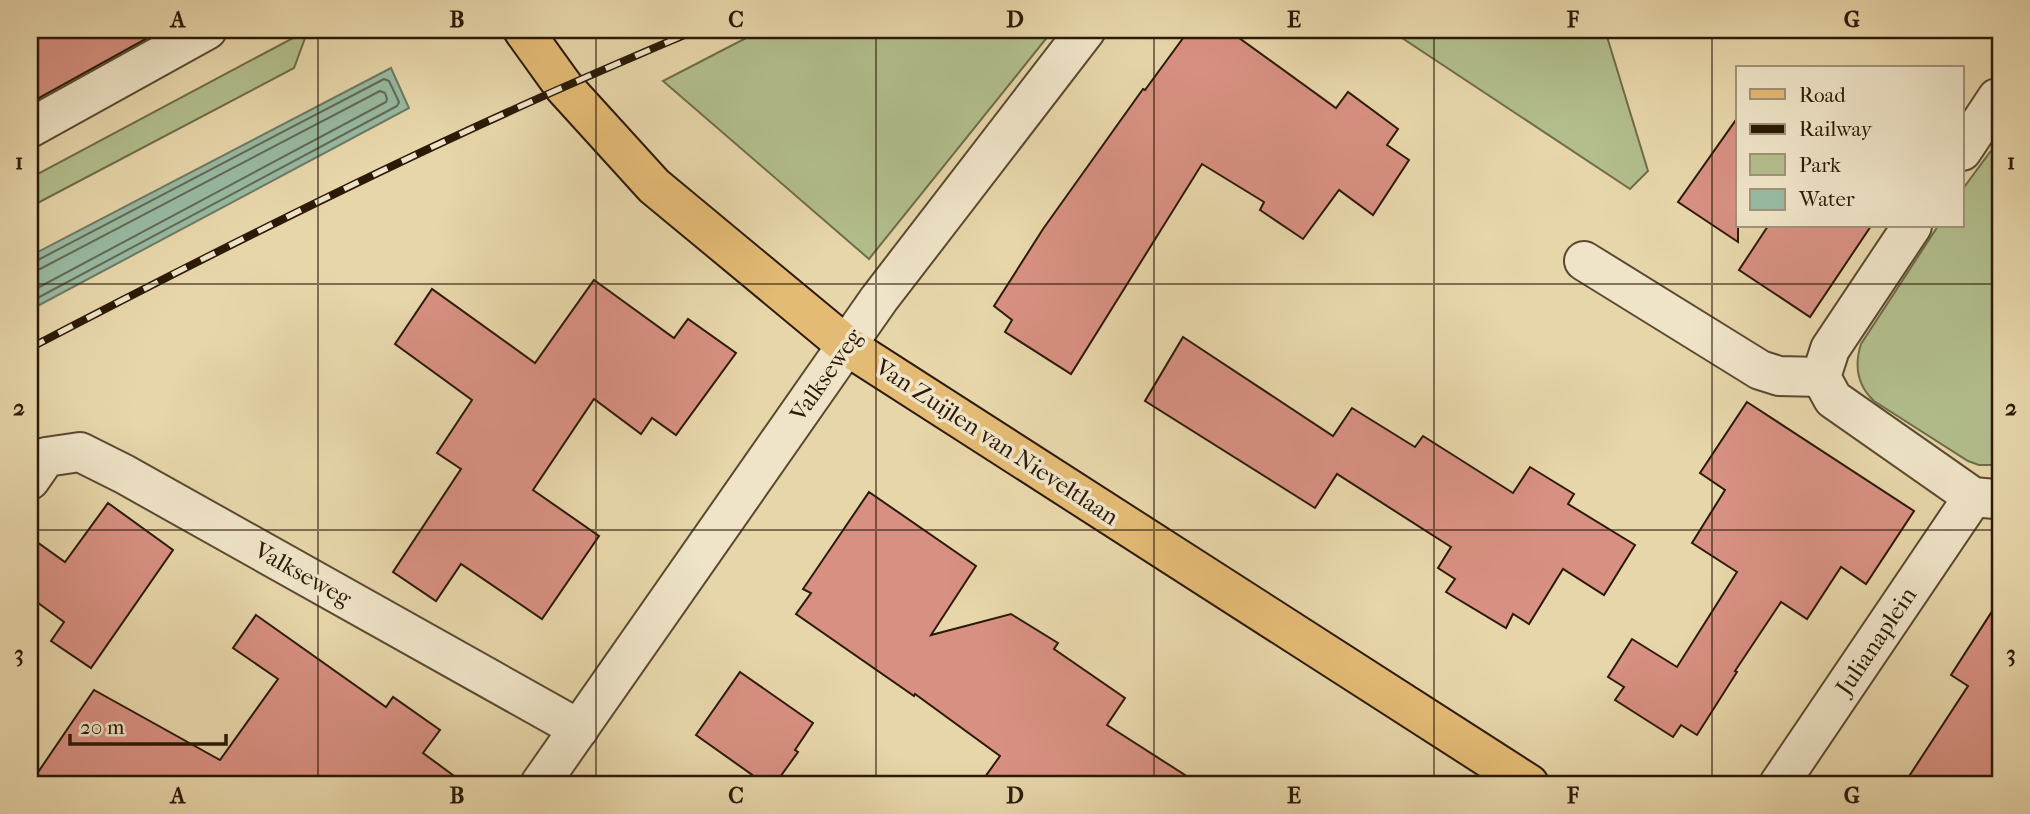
<svg xmlns="http://www.w3.org/2000/svg" width="2030" height="814" viewBox="0 0 2030 814" font-family="'IM FELL French Canon',serif">
  <style>
    .green { fill: #b2be8c; stroke: #6f6c49; stroke-width: 2 }
    .water { fill: #98baa3; stroke: #6d7a64; stroke-width: 2 }
    .lines { fill: none; stroke-linecap: round; stroke-linejoin: round }
    .shore { stroke: #626a54; stroke-width: 2 }
    .building { fill: #d89082; stroke: #2c1a06; stroke-width: 2 }
    .minor-casing { stroke: #5b492f; stroke-width: 42 }
    .major-casing { stroke: #2c1a06; stroke-width: 42 }
    .minor { stroke: #efe4c8; stroke-width: 38 }
    .major { stroke: #e4bb75; stroke-width: 38 }
    .rail-casing { stroke: #2c1a06; stroke-width: 8 }
    .rail { stroke: #efe4c8; stroke-width: 5; stroke-dasharray: 16; stroke-linecap: butt }
    .grid { fill: none; stroke: #2c1a06; stroke-width: 2; stroke-opacity: 0.55 }
    .labels { text-anchor: middle; dominant-baseline: central; stroke-width: 7; stroke-linejoin: round; paint-order: stroke }
    .street-label { font-size: 24px; fill: #2c1a06; stroke: #efe4c8 }
    .neatline { fill: none; stroke: #2c1a06; stroke-width: 2.5 }
    .grid-label { font-size: 23px; text-anchor: middle; font-weight: bold; fill: #2c1a06 }
  </style>
  <rect width="100%" height="100%" fill="#e7d6aa"/>
  <filter id="stains"><feTurbulence type="fractalNoise" baseFrequency=".00286" numOctaves="4"/><feColorMatrix values="0 0 0 0 .2 0 0 0 0 .09 0 0 0 0 .02 0 0 0 .5 -.17"/></filter>
  <radialGradient id="worn" r=".72"><stop offset=".6" stop-color="#630" stop-opacity="0"/><stop offset="1" stop-color="#630" stop-opacity=".3"/></radialGradient>
  <g class="green">
    <path d="M 308,30 L 294,68 L 30,207 L 30,178 Z"/>
    <path d="M 769,30 L 1053,30 L 869,259 L 663,81 L 748,37 Z"/>
    <path d="M 1390,30 L 1605,30 L 1648,171 L 1630,189 Z"/>
    <path d="M 2000,146 L 2000,465 L 1979,465 L 1968,461 L 1874,401 C 1857,385 1854,366 1861,344 L 1938,226 L 1962,226 L 1962,190 L 1990,152 Z"/>
  </g>
  <path class="water" d="M 391,68 L 409,108 L 30,310 L 30,256 Z"/>
  <g class="lines">
    <g class="shore">
      <path d="M 30,262 L 36,261 L 384,79 L 389,81 L 399,102 L 397,106 L 30,302"/>
      <path d="M 30,270 L 40,269 L 380,91 L 385,93 L 387,99 L 386,102 L 30,292"/>
    </g>
  </g>
  <g class="building">
    <path d="M 30,30 L 162,30 L 30,103 Z"/>
    <path d="M 1189,30 L 1228,30 L 1336,108 L 1348,92 L 1398,129 L 1387,145 L 1409,160 L 1373,215 L 1339,190 L 1303,239 L 1260,210 L 1264,202 L 1202,164 L 1071,374 L 1005,332 L 1012,320 L 994,306 L 1043,229 L 1143,89 L 1145,90 Z"/>
    <path d="M 1738,117 L 1738,242 L 1678,202 Z"/>
    <path d="M 1768,226 L 1871,226 L 1810,317 L 1739,270 Z"/>
    <path d="M 594,280 L 674,338 L 688,319 L 736,353 L 676,435 L 652,418 L 641,434 L 594,399 L 533,490 L 599,536 L 542,619 L 461,564 L 436,601 L 393,572 L 461,469 L 437,453 L 472,400 L 395,344 L 432,289 L 535,363 Z"/>
    <path d="M 1183,337 L 1333,436 L 1352,408 L 1415,447 L 1423,436 L 1513,493 L 1530,467 L 1574,494 L 1568,504 L 1635,545 L 1604,595 L 1563,569 L 1529,624 L 1513,614 L 1506,628 L 1446,592 L 1455,579 L 1438,568 L 1451,547 L 1337,474 L 1315,508 L 1145,401 Z"/>
    <path d="M 1747,402 L 1914,511 L 1866,584 L 1841,567 L 1807,619 L 1781,602 L 1735,671 L 1737,672 L 1697,735 L 1681,725 L 1673,737 L 1615,700 L 1624,687 L 1608,677 L 1632,639 L 1677,667 L 1737,572 L 1692,543 L 1725,490 L 1700,473 Z"/>
    <path d="M 869,492 L 976,566 L 931,635 L 1011,614 L 1058,643 L 1054,649 L 1125,698 L 1107,725 L 1199,784 L 980,784 L 1000,756 L 915,694 L 914,696 L 796,614 L 811,593 L 803,589 Z"/>
    <path d="M 108,503 L 173,550 L 91,668 L 51,641 L 64,622 L 30,597 L 30,537 L 65,562 Z"/>
    <path d="M 2000,599 L 2000,784 L 1904,784 L 1968,686 L 1951,675 Z"/>
    <path d="M 256,615 L 386,707 L 393,697 L 440,730 L 423,753 L 465,784 L 30,784 L 94,690 L 220,760 L 278,679 L 233,648 Z"/>
    <path d="M 740,672 L 813,723 L 795,750 L 798,752 L 775,784 L 765,784 L 696,735 Z"/>
  </g>
  <g class="lines">
    <g class="minor-casing">
      <g id="minor">
        <path d="M 30,128 L 207,30"/>
        <path d="M 1962,151 L 1997,98 L 2000,100"/>
        <path d="M 1912,226 L 1830,349 L 1821,377 L 1833,399 L 1973,497 L 1995,499 L 2000,497"/>
        <path d="M 1584,261 L 1760,370 L 1779,376 L 1821,377"/>
        <path d="M 30,480 L 46,457 L 80,452 L 124,474 L 579,729"/>
        <path d="M 540,784 L 879,299 L 1086,30"/>
        <path d="M 1779,784 L 1973,497"/>
      </g>
    </g>
    <g class="major-casing">
      <path id="major" d="M 523,30 L 564,87 L 654,186 L 847,346 L 1529,784"/>
    </g>
    <use href="#minor" class="minor"/>
    <use href="#major" class="major"/>
    <g class="rail-casing">
      <path id="rail" d="M 30,348 C 187,266 345,186 506,113 C 569,84 633,57 696,30"/>
    </g>
    <use href="#rail" class="rail"/>
  </g>
  <path class="grid" d="M 318,30 L 318,784M 596,30 L 596,784M 876,30 L 876,784M 1154,30 L 1154,784M 1434,30 L 1434,784M 1712,30 L 1712,784M 30,284 L 2000,284M 30,530 L 2000,530"/>
  <g class="labels">
    <g class="street-label">
      <text transform="translate(826 375) rotate(-55)">Valkseweg</text>
      <text transform="translate(997 442) rotate(33)">Van Zuijlen van Nieveltlaan</text>
      <text transform="translate(303 574) rotate(29)">Valkseweg</text>
      <text transform="translate(1876 641) rotate(-56)">Julianaplein</text>
    </g>
  </g>
  <rect width="2030" height="814" fill="none" stroke="#e7d6aa" stroke-width="77"/>
  <rect x="1736" y="66" width="228" height="161" fill="#efe4c8" stroke="#a1937a" stroke-width="2"/>
  <rect x="1750" y="89" width="35" height="10" fill="#e4bb75" stroke="#a1937a" stroke-width="2"/>
  <text x="1799" y="102" font-size="21" fill="#2c1a06">Road</text>
  <rect x="1750" y="124" width="35" height="10" fill="#2c1a06" stroke="#a1937a" stroke-width="2"/>
  <text x="1799" y="136" font-size="21" fill="#2c1a06">Railway</text>
  <rect x="1750" y="154" width="35" height="21" fill="#b2be8c" stroke="#a1937a" stroke-width="2"/>
  <text x="1799" y="172" font-size="21" fill="#2c1a06">Park</text>
  <rect x="1750" y="189" width="35" height="21" fill="#98baa3" stroke="#a1937a" stroke-width="2"/>
  <text x="1799" y="206" font-size="21" fill="#2c1a06">Water</text>
  <path d="M70 734v10h156v-10" fill="none" stroke="#2c1a06" stroke-width="3.5"/>
  <text x="80" y="734" font-size="21" fill="#2c1a06" stroke="#efe4c8" stroke-width="5" paint-order="stroke">20 m</text>
  <rect x="38" y="38" width="1954" height="738" class="neatline"/>
  <g class="grid-label">
    <text x="178" y="27">A</text>
    <text x="457" y="27">B</text>
    <text x="736" y="27">C</text>
    <text x="1015" y="27">D</text>
    <text x="1294" y="27">E</text>
    <text x="1573" y="27">F</text>
    <text x="1852" y="27">G</text>
    <text x="19" y="169">1</text>
    <text x="2011" y="169">1</text>
    <text x="19" y="415">2</text>
    <text x="2011" y="415">2</text>
    <text x="19" y="661">3</text>
    <text x="2011" y="661">3</text>
    <text x="178" y="803">A</text>
    <text x="457" y="803">B</text>
    <text x="736" y="803">C</text>
    <text x="1015" y="803">D</text>
    <text x="1294" y="803">E</text>
    <text x="1573" y="803">F</text>
    <text x="1852" y="803">G</text>
  </g>
  <rect width="100%" height="100%" filter="url(#stains)"/>
  <rect width="100%" height="100%" fill="url(#worn)"/>
</svg>
